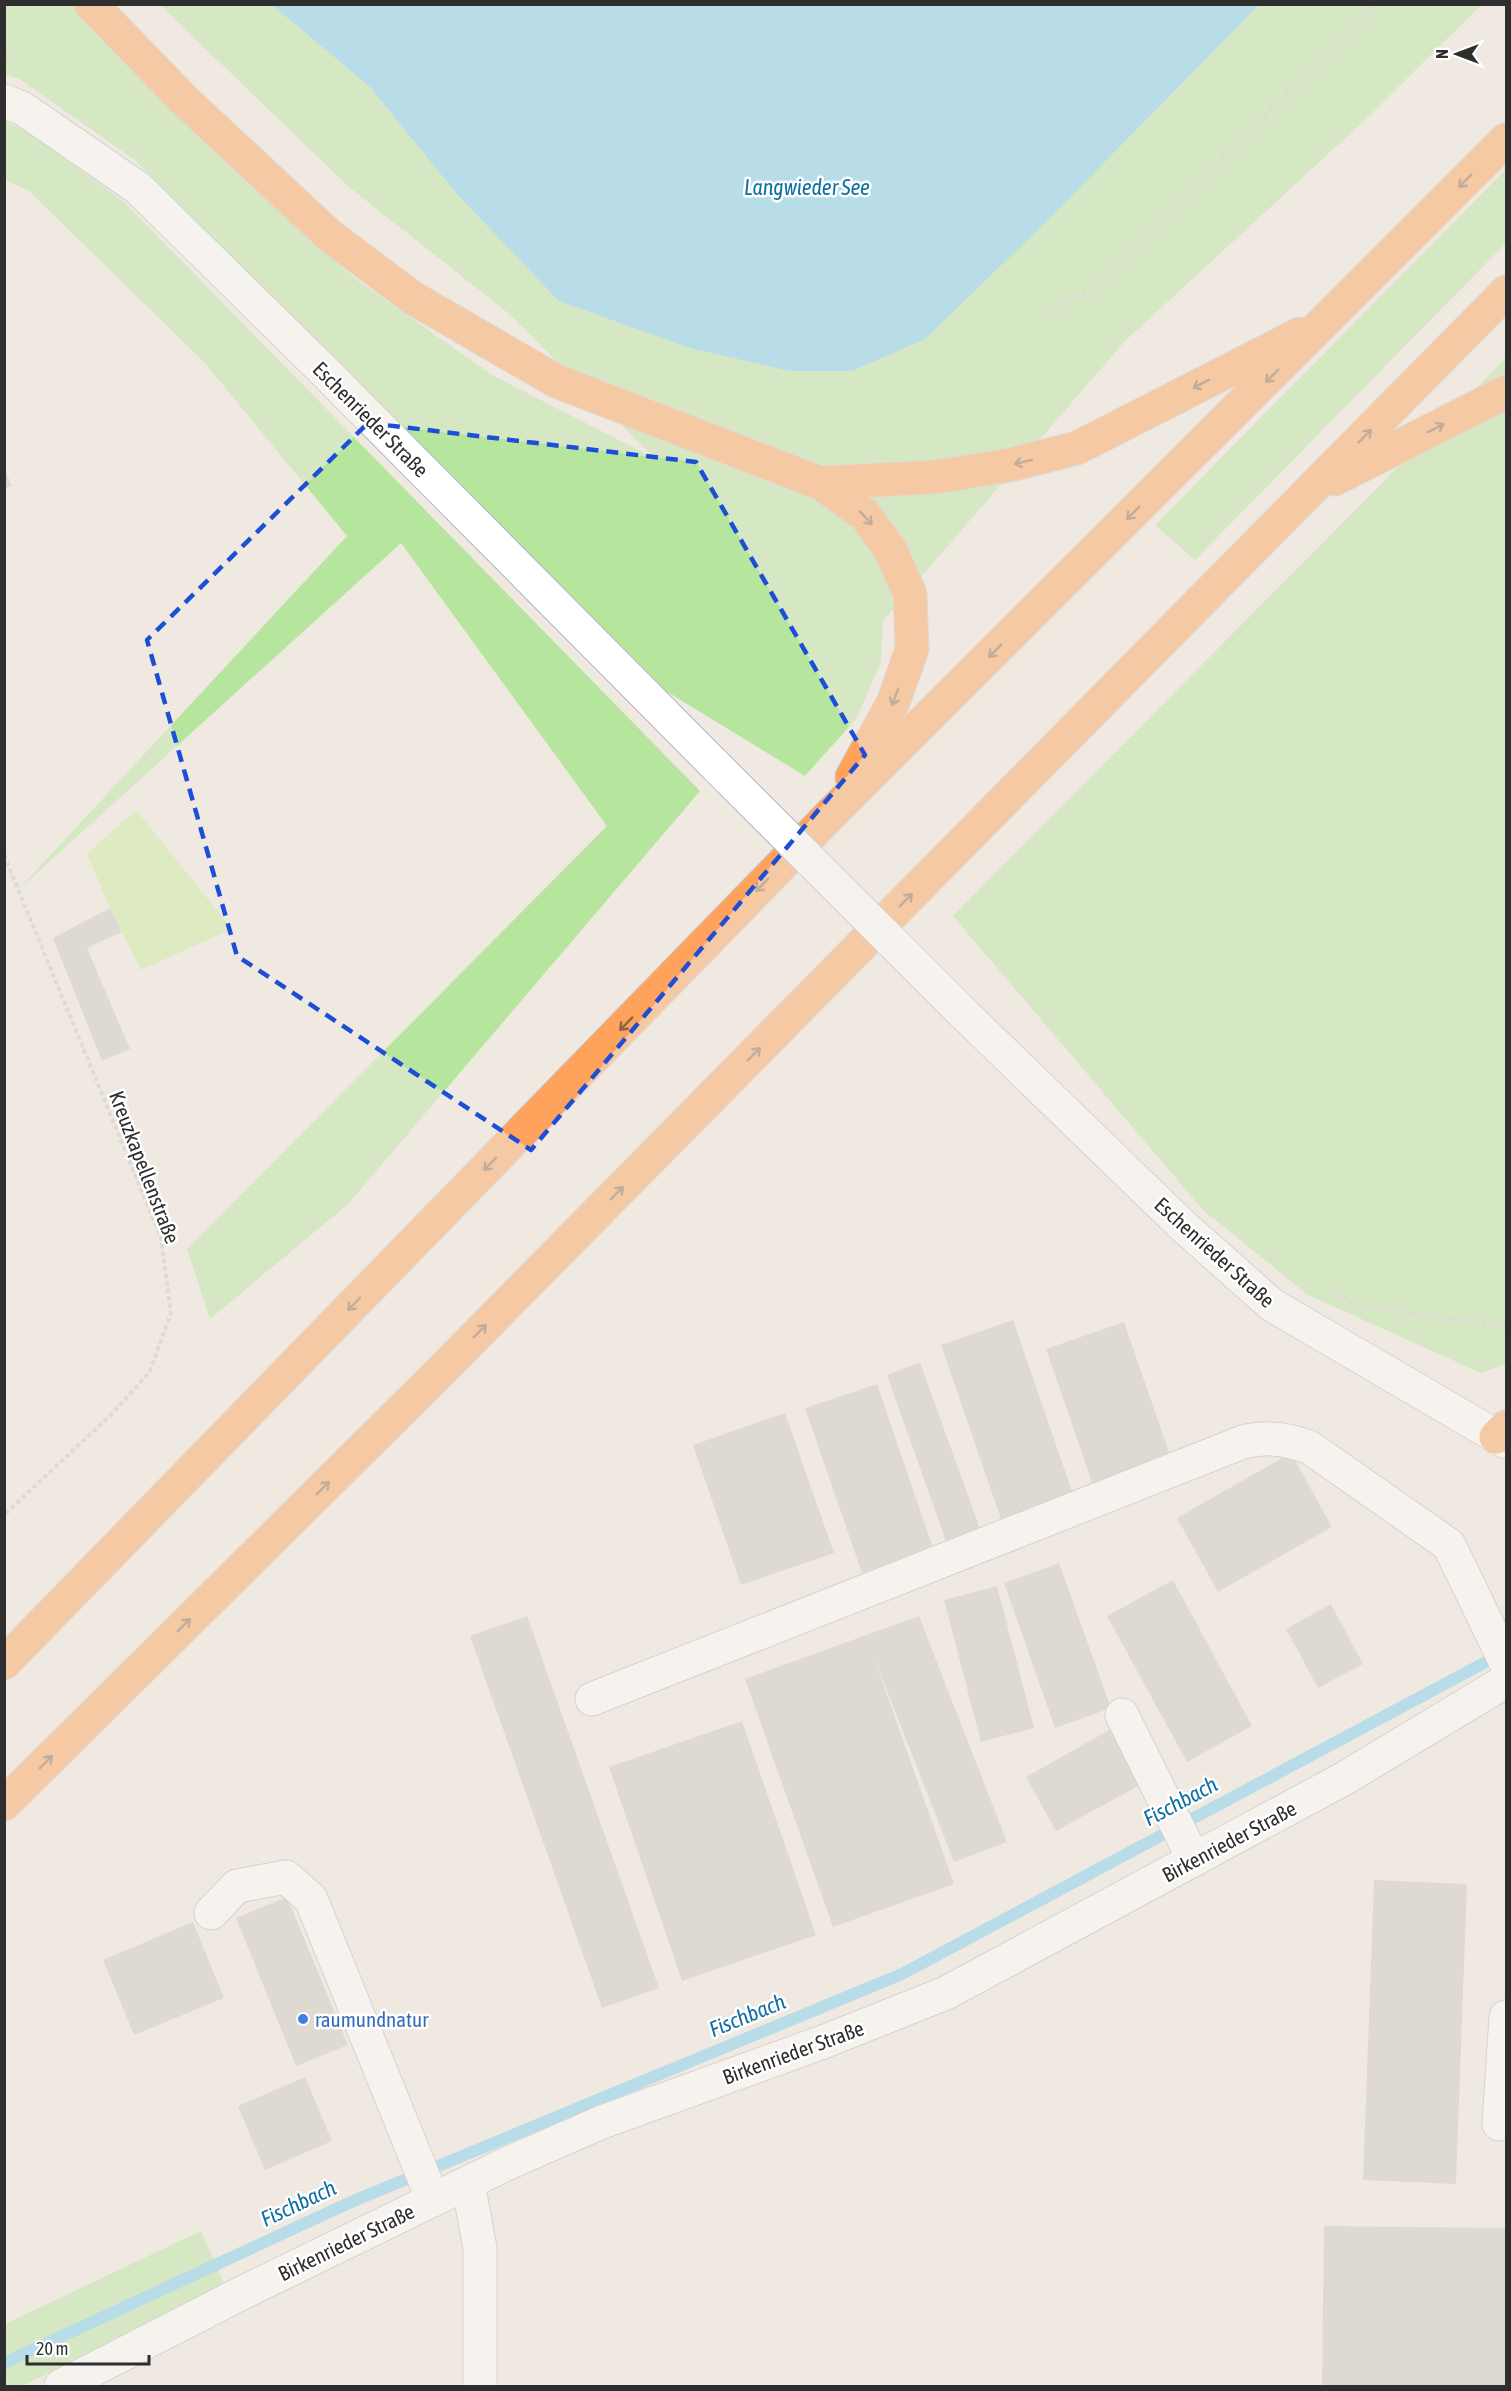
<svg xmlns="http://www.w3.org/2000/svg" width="1511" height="2391" viewBox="0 0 1511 2391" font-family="'Asap Condensed',sans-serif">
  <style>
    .green { fill: #b6e59e }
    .pitch { fill: #c9ec9a }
    .water { fill: #75cff0 }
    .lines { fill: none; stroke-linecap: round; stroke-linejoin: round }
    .stream { stroke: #75cff0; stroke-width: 12 }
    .building { fill: #cbc7bf }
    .minor-casing { stroke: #b4b7c1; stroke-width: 35 }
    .highway-casing { stroke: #c9c9c9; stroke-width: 35 }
    .path { stroke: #c9c9c9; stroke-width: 4; stroke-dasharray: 4.5 3; stroke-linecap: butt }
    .minor { stroke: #fff; stroke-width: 33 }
    .highway { stroke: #ffa35c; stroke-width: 33 }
    .minor-bridge-casing { stroke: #b4b7c1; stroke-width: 35; stroke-linecap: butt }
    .minor-bridge { stroke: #fff; stroke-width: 33 }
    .oneway { stroke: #8c6343 }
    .marked { fill: none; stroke: #1d4ed8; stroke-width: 4.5; stroke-dasharray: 12 8; stroke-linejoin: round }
    .shop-dot { fill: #3f7fe0; stroke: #fff; stroke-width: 2 }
    .labels { text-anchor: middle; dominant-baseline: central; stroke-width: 5; stroke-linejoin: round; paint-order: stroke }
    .street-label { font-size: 21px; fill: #2e2e2e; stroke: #fff }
    .shop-label { font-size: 21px; fill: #366cbe; stroke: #fff; text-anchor: start }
    .water-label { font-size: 22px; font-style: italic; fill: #0d6fa3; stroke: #fff }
  </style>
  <rect width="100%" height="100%" fill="#efe9e1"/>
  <g class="green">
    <path d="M 4,5 L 72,5 L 213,151 L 353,277 L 492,375 L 656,459 L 508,313 L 349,187 L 160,5 L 272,5 L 370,87 L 456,193 L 1048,220 L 1259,5 L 1481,5 L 1364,121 L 1125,341 L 883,621 L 881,662 L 856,719 L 805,776 L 666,691 L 136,161 L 21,80 L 5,74 Z"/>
    <path d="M 5,121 L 24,130 L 123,201 L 700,791 L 348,1204 L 210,1319 L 187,1249 L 607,826 L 401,543 L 18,890 L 347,536 L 205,363 L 29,191 L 5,180 Z"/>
    <path d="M 1506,169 L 1506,243 L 1195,560 L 1155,525 Z"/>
    <path d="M 1506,358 L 1506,1364 L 1481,1373 L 1308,1295 L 1203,1210 L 953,916 Z"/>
    <path d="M 201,2231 L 225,2286 L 22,2386 L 5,2386 L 5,2324 Z"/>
  </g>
  <path class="pitch" d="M 136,810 L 232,929 L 141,970 L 110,908 L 87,854 Z"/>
  <path class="water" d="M 272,5 L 1259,5 L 1048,220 L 925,339 L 852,371 L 790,371 L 690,348 L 559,301 L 456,193 L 370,87 Z"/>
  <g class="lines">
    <path class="stream" d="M 4,2363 L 351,2202 L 902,1974 L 1484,1663"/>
  </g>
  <g class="building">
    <path d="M 4,468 L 12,486 L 4,488 Z"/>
    <path d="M 110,908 L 122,932 L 87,948 L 130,1049 L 102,1061 L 53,938 Z"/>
    <path d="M 1013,1320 L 1073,1494 L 1001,1519 L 941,1345 Z"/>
    <path d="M 1124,1322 L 1172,1461 L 1094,1488 L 1046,1349 Z"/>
    <path d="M 920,1362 L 981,1532 L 947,1544 L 887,1375 Z"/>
    <path d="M 877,1384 L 933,1548 L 862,1573 L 805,1408 Z"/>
    <path d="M 785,1413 L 834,1553 L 741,1585 L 693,1445 Z"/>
    <path d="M 1291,1453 L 1332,1527 L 1218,1592 L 1177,1518 Z"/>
    <path d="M 1059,1563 L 1111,1708 L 1055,1728 L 1004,1583 Z"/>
    <path d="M 1173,1580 L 1252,1726 L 1187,1762 L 1107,1616 Z"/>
    <path d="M 997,1586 L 1034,1728 L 981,1742 L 944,1600 Z"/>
    <path d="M 1331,1604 L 1363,1664 L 1318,1688 L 1286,1629 Z"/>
    <path d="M 527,1616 L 659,1988 L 602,2008 L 470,1636 Z"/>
    <path d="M 919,1616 L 1007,1842 L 954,1862 L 873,1655 L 954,1884 L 833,1927 L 745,1679 Z"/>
    <path d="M 742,1721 L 816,1935 L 682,1981 L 609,1767 Z"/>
    <path d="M 1111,1729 L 1142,1784 L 1056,1831 L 1026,1777 Z"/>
    <path d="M 1374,1880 L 1467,1884 L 1456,2184 L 1363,2180 Z"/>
    <path d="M 287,1897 L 348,2045 L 296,2066 L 236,1918 Z"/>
    <path d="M 193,1922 L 224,1998 L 134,2035 L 103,1960 Z"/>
    <path d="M 305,2077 L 332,2141 L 265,2170 L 238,2106 Z"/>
    <path d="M 1324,2226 L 1506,2228 L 1506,2386 L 1322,2386 Z"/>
  </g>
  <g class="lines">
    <g class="minor-casing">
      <g id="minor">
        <path d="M 4,101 L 22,108 L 138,188 L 322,369 L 715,765"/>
        <path d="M 962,1012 L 1182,1225 L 1272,1305 L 1506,1442"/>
        <path d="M 592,1699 L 1243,1442 C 1267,1436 1285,1439 1309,1447 L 1449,1545 L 1506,1663"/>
        <path d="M 1122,1715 L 1194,1860"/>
        <path d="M 211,1913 L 237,1886 L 286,1877 L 311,1899 L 433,2200"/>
        <path d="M 1499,2124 L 1506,2017"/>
        <path d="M 468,2183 L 480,2248 L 480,2386"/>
        <path d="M 61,2386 L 238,2295 L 504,2165 L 602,2122 L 823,2042 L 946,1993 L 1345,1778 L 1506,1681"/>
      </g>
    </g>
    <g class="highway-casing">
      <g id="highway">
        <path d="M 91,4 L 184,100 L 330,236 L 413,298 L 556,381 L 820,483 L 865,515 L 890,549 L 910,594 L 912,649 L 893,703 L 852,777"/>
        <path d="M 1335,479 L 1506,392"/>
        <path d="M 820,483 L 935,477 L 1010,465 L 1077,448 L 1300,334"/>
        <path d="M 1496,1437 L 1506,1427"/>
        <path d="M 4,1663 L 832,813 L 1506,140"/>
        <path d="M 4,1804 L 439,1373 L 1506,292"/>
      </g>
    </g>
    <g class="path">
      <path d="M 4,56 L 17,63"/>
      <path d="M 1048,310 L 1090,291 L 1376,4"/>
      <path d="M 4,855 L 161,1238 L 171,1313 L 150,1371 L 114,1412 L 4,1515"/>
      <path d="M 1329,1291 L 1363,1307 L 1484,1323 L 1506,1328"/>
    </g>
    <use href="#minor" class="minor"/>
    <use href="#highway" class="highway"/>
    <g class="minor-bridge-casing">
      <path id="minor-bridge" d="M 715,765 L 962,1012"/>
    </g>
    <use href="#minor-bridge" class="minor-bridge"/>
  </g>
  <defs><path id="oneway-shaft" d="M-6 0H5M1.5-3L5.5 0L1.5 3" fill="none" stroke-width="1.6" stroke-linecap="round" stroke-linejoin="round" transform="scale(1.5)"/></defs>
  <g class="oneway">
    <use href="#oneway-shaft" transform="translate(1465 181) rotate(135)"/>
    <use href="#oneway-shaft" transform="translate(1272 376) rotate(135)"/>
    <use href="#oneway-shaft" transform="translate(1201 384) rotate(153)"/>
    <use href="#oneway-shaft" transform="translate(1436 428) rotate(-27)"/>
    <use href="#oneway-shaft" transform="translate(1365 436) rotate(-45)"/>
    <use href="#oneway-shaft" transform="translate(1023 462) rotate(166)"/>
    <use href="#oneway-shaft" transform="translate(1133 513) rotate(135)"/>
    <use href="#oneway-shaft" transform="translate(866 518) rotate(47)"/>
    <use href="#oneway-shaft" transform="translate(995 651) rotate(135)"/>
    <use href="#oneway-shaft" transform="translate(895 697) rotate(111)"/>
    <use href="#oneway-shaft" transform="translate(762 885) rotate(134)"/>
    <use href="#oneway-shaft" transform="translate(906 900) rotate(-45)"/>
    <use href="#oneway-shaft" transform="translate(626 1024) rotate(134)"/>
    <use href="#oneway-shaft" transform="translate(754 1054) rotate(-45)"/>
    <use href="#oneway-shaft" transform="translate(490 1164) rotate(134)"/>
    <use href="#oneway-shaft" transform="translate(617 1193) rotate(-45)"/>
    <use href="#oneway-shaft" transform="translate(354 1304) rotate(134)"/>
    <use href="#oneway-shaft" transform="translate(480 1331) rotate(-45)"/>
    <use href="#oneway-shaft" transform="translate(323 1488) rotate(-45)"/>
    <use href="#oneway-shaft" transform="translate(184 1625) rotate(-45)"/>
    <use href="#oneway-shaft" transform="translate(46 1762) rotate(-45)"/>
  </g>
  <path d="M0 0H1511V2391H0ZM 368,423 L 696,462 L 865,755 L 531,1150 L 237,956 L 147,640 Z" fill="#efe9e1" fill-opacity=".55" fill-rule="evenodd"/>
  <path class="marked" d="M 368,423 L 696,462 L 865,755 L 531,1150 L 237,956 L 147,640 Z"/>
  <circle class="shop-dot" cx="303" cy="2019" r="6"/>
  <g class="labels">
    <g class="street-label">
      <text transform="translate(371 419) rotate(45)">Eschenrieder Straße</text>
      <text transform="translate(145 1167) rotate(69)">Kreuzkapellenstraße</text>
      <text transform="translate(1215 1252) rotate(42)">Eschenrieder Straße</text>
      <text transform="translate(1229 1841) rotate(-28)">Birkenrieder Straße</text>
      <text transform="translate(793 2052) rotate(-20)">Birkenrieder Straße</text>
      <text transform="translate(346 2242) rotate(-26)">Birkenrieder Straße</text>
    </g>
    <g class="shop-label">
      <text x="315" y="2019">raumundnatur</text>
    </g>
    <g class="water-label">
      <text x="807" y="187">Langwieder See</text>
      <text transform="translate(1180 1801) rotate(-28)">Fischbach</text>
      <text transform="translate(747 2015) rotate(-22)">Fischbach</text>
      <text transform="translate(298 2203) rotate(-25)">Fischbach</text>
    </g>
  </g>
  <rect width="1511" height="2391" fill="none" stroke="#2e2e2e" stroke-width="12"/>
  <g transform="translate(1457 54) rotate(270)" stroke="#ffffff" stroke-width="4.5" paint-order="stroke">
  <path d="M0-4.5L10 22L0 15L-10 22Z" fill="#2e2e2e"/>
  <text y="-9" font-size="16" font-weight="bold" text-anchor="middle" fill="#2e2e2e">N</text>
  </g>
  <path d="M27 2355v9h122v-9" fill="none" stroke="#2e2e2e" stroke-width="3"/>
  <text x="36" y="2355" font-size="18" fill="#2e2e2e" stroke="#ffffff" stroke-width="4.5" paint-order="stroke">20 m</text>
</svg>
